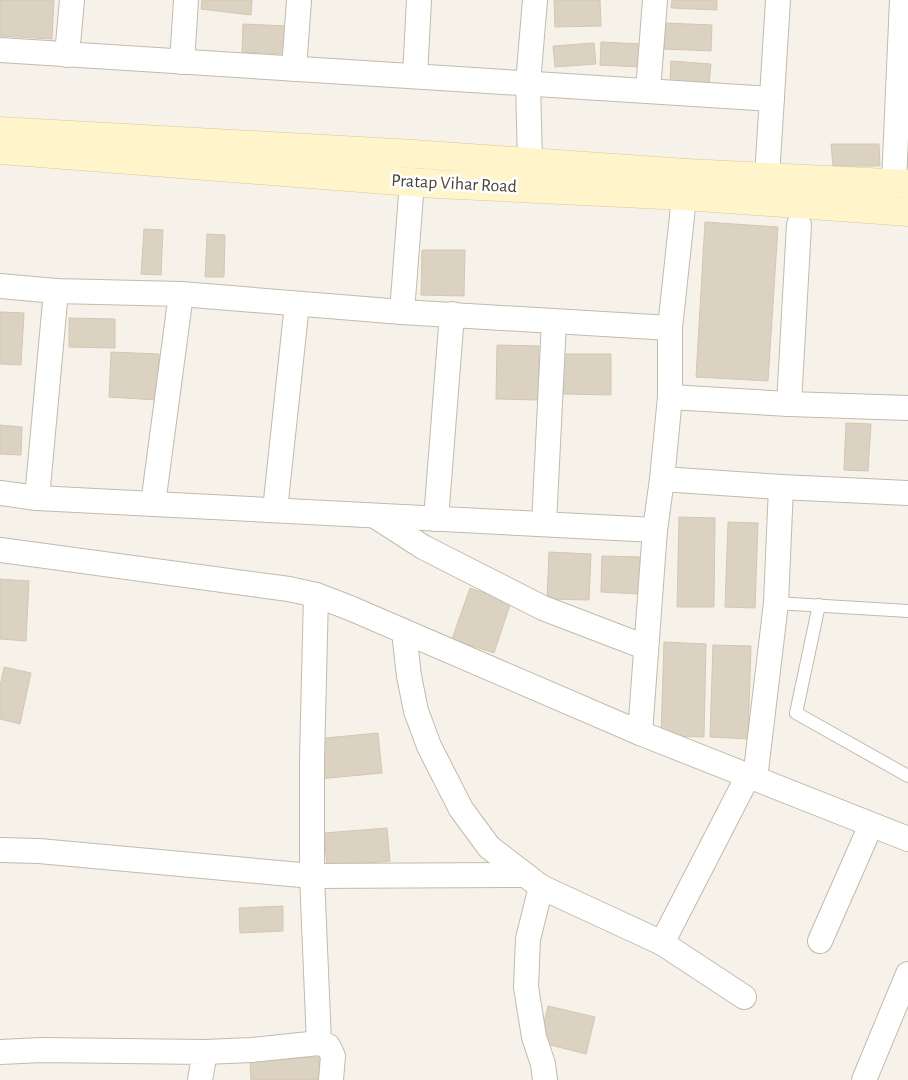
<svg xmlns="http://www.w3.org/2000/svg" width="908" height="1080" viewBox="0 0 908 1080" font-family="'Alegreya Sans',sans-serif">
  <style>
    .building { fill: #dbd2c1; stroke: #d3c7b1 }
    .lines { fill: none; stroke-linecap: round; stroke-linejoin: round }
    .lane-casing { stroke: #c2bbac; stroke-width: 14 }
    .street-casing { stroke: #c2bbac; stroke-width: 26 }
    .secondary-casing { stroke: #d8c998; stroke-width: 29 }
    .lane { stroke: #fff; stroke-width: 12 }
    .street { stroke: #fff; stroke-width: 24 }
    .secondary { stroke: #fff4ca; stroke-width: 28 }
    .labels { text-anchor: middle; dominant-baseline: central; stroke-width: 5; stroke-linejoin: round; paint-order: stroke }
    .street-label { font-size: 18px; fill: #4a4337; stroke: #fff }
  </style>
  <rect width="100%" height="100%" fill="#f6f2ea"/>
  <g class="building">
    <path d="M 0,0 L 54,0 L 52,39 L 0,36 Z"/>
    <path d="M 202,0 L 252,0 L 251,15 L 201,9 Z"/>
    <path d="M 554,0 L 600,0 L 601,26 L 555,27 Z"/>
    <path d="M 672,0 L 717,0 L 717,10 L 671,8 Z"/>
    <path d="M 665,23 L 712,25 L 711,51 L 664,49 Z"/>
    <path d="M 243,24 L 288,26 L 287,54 L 242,52 Z"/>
    <path d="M 601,42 L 642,44 L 641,67 L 600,65 Z"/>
    <path d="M 594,43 L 596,64 L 555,67 L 553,46 Z"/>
    <path d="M 671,61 L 711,64 L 709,85 L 670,82 Z"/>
    <path d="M 831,144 L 879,144 L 880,166 L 833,166 Z"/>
    <path d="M 705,222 L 778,227 L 768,381 L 696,377 Z"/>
    <path d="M 144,229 L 163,230 L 161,275 L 141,274 Z"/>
    <path d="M 207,234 L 225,235 L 224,277 L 205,277 Z"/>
    <path d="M 422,250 L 465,250 L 464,296 L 421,295 Z"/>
    <path d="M 0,312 L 24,313 L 21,365 L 0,364 Z"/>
    <path d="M 69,318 L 115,319 L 115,348 L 69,347 Z"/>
    <path d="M 497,345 L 539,346 L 538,400 L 496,399 Z"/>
    <path d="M 111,352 L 159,354 L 157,400 L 109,397 Z"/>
    <path d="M 564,354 L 611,354 L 611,395 L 563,394 Z"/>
    <path d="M 846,423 L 871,424 L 868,471 L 844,470 Z"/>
    <path d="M 0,425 L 22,427 L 21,455 L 0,454 Z"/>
    <path d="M 679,517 L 715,518 L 714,607 L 677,607 Z"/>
    <path d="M 728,522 L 758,523 L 755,608 L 725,607 Z"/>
    <path d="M 549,552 L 591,554 L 589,600 L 547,599 Z"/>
    <path d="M 602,556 L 640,557 L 639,594 L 601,592 Z"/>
    <path d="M 0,579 L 29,581 L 26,641 L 0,639 Z"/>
    <path d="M 470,588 L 511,602 L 494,653 L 452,639 Z"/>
    <path d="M 664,642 L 706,644 L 704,737 L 661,736 Z"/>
    <path d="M 713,645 L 751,646 L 748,739 L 710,737 Z"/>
    <path d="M 4,667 L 31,673 L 20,724 L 0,719 L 0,686 Z"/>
    <path d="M 378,733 L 382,773 L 318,779 L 315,739 Z"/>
    <path d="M 387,828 L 390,861 L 327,866 L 324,833 Z"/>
    <path d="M 283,906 L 283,931 L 240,933 L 239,908 Z"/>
    <path d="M 548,1006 L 595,1017 L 586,1054 L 539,1042 Z"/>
    <path d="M 319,1057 L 320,1080 L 251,1080 L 250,1060 Z"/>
  </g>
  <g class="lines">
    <g class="lane-casing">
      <g id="lane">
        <path d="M 776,603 L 908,611"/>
        <path d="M 819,605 L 796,713 L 908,776"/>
      </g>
    </g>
    <g class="street-casing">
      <g id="street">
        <path d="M 0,50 L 772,99"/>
        <path d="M 67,55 L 72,0"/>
        <path d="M 182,62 L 186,0"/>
        <path d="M 294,69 L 299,0"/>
        <path d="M 415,76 L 419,0"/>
        <path d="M 648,91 L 655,0"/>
        <path d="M 530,163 L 528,83 L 535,0"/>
        <path d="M 767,177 L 778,0"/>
        <path d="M 894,183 L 902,0"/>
        <path d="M 0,286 L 56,291 L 181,294 L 402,312 L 670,328"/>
        <path d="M 402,312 L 412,182"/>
        <path d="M 670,397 L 789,404 L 908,408"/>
        <path d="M 789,404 L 799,225"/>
        <path d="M 662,479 L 781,487 L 908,493"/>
        <path d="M 0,493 L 37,498 L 655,530"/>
        <path d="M 37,498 L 56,291"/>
        <path d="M 153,504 L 181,294"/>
        <path d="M 275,510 L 297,304"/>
        <path d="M 375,516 L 423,547 L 543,608 L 645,647"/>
        <path d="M 436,519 L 452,314"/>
        <path d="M 544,524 L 554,322"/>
        <path d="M 0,550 L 289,589 L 316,595 L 350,608 L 640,733 L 655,530 L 662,479 L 670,397 L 670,328 L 686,179"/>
        <path d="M 316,595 L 312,759 L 312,876 L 319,1043 L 328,1046 L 333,1056 L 331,1080"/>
        <path d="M 404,632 L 409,676 L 416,711 L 429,746 L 461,809 L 489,847 L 541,887 L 662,943 L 744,997"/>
        <path d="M 640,733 L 908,839"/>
        <path d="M 755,779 L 776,603 L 781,487"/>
        <path d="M 0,850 L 39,851 L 312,876 L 525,875"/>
        <path d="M 541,887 L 528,939 L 526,987 L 534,1037 L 543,1064 L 545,1080"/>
        <path d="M 820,941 L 871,825"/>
        <path d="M 662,943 L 748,776"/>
        <path d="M 0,1052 L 42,1050 L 205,1052 L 200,1080"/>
        <path d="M 205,1052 L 252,1050 L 319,1043"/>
        <path d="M 864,1080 L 908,974"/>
      </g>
    </g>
    <g class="secondary-casing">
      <g id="secondary">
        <path d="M 0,131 L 414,154 L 687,173 L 908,184"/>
        <path d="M 0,150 L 437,184 L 684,196 L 908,212"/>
      </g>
    </g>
    <use href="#lane" class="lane"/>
    <use href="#street" class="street"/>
    <use href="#secondary" class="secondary"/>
  </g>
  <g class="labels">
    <g class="street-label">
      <text transform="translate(454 184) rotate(3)">Pratap Vihar Road</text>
    </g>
  </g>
</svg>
